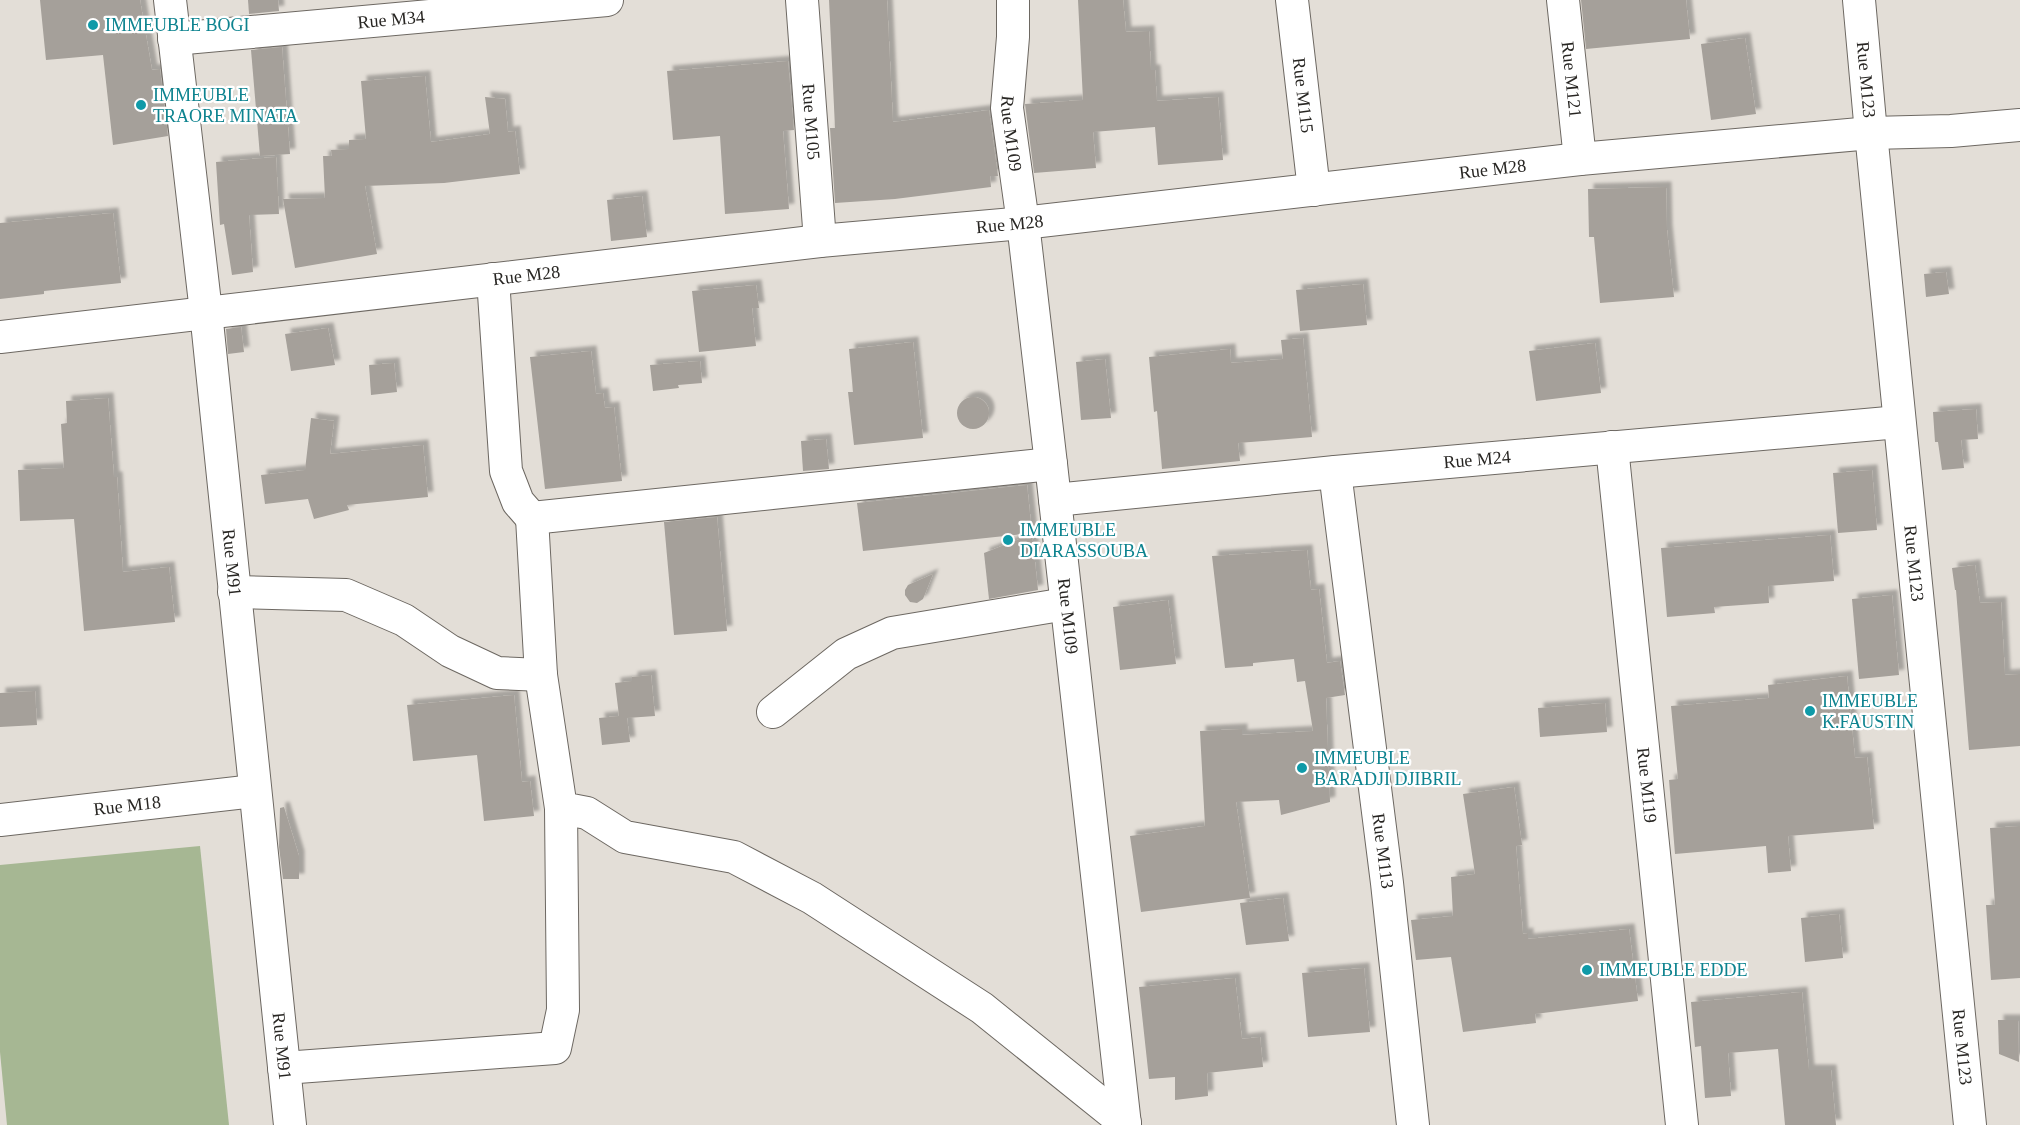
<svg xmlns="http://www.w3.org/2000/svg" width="2020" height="1125" viewBox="0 0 2020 1125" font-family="'Times New Roman',serif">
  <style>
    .green { fill: #a6b793 }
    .building { fill: #a5a09a; filter: url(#shadow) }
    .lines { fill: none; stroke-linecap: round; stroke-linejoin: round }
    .minor-casing { stroke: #6d6862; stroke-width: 34 }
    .minor { stroke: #fff; stroke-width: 32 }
    .culture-dot { fill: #0f9aa8; stroke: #fff; stroke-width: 2 }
    .labels { text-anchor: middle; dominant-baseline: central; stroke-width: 4.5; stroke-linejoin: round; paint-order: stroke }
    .street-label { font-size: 18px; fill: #282623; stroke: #fff }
    .culture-label { font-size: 18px; fill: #0d838f; stroke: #fff; text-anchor: start }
  </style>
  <defs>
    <filter id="shadow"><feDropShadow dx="5.5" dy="-5.5" stdDeviation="1.5" flood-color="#0004"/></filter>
  </defs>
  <rect width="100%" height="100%" fill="#e3ded7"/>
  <path class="green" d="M 200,846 L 229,1125 L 7,1125 L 0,1052 L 0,865 Z"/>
  <g class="building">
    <path d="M 40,0 L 140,0 L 152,70 L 160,69 L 168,136 L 113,145 L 103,55 L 46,60 Z"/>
    <path d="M 248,0 L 278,0 L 279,11 L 249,14 Z"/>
    <path d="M 829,0 L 887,0 L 893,122 L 989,110 L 998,176 L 990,176 L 991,187 L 895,199 L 835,203 L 830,128 L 835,128 Z"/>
    <path d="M 1078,0 L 1123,0 L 1126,32 L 1149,31 L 1151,70 L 1155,70 L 1157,101 L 1218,97 L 1223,160 L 1158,165 L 1155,127 L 1093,132 L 1096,168 L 1034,173 L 1025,104 L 1083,100 Z"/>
    <path d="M 1581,0 L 1686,0 L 1690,39 L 1586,49 Z"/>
    <path d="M 1745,38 L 1756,114 L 1711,120 L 1701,44 Z"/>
    <path d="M 282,47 L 290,154 L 260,156 L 251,50 Z"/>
    <path d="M 788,61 L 794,130 L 783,131 L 789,209 L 725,214 L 720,136 L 673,140 L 667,71 Z"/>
    <path d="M 425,76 L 431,142 L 490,134 L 485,97 L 505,99 L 508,132 L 515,131 L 520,174 L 444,183 L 365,186 L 377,254 L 295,268 L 283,199 L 325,198 L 323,156 L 332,156 L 331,150 L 349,149 L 349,140 L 366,139 L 361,81 Z"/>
    <path d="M 276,157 L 279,214 L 249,215 L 253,272 L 232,275 L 224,224 L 220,225 L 216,162 Z"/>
    <path d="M 1666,187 L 1667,230 L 1674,297 L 1600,303 L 1594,237 L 1589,237 L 1588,189 Z"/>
    <path d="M 642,196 L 647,237 L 611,241 L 607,200 Z"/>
    <path d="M 113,213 L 121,283 L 44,291 L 44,294 L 0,299 L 0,223 Z"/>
    <path d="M 1946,272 L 1949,294 L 1926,297 L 1924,274 Z"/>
    <path d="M 1363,284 L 1367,325 L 1300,331 L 1296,290 Z"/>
    <path d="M 756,285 L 759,308 L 752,308 L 756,346 L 699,352 L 692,291 Z"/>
    <path d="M 241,327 L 244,352 L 228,354 L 226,329 Z"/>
    <path d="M 328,328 L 335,365 L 291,371 L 285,334 Z"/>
    <path d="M 1303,338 L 1312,437 L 1238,443 L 1240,461 L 1162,469 L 1157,411 L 1154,412 L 1149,357 L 1230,349 L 1231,363 L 1283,359 L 1281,340 Z"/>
    <path d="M 913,342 L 923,438 L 854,445 L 848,392 L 853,392 L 849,349 Z"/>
    <path d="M 1595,343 L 1601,393 L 1536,401 L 1529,351 Z"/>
    <path d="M 591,351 L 596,394 L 603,393 L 605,408 L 614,407 L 622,481 L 545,489 L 530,357 Z"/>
    <path d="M 1105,359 L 1111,418 L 1081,420 L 1076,362 Z"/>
    <path d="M 700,361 L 702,383 L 678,385 L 679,388 L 653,391 L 650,365 Z"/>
    <path d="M 394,363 L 397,392 L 371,395 L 369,365 Z"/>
    <circle cx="973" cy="413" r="16"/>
    <path d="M 108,398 L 114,477 L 117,477 L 123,572 L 169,567 L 175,622 L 84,631 L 74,519 L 20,521 L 18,470 L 64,468 L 61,424 L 67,423 L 66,401 Z"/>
    <path d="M 1976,409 L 1978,439 L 1961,440 L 1964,468 L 1942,470 L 1938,442 L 1935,442 L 1933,412 Z"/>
    <path d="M 311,418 L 334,421 L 330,454 L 423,445 L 428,497 L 347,505 L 349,510 L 314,519 L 308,499 L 265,504 L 261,475 L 305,470 Z"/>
    <path d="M 826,439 L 829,469 L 803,471 L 801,441 Z"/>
    <path d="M 1872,470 L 1877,530 L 1838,533 L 1833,473 Z"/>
    <path d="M 1027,485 L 1032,533 L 863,551 L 857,503 Z"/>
    <path d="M 717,517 L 727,631 L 674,635 L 664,522 Z"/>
    <path d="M 1032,534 L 1038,590 L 989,599 L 984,553 Z"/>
    <path d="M 1830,535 L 1834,581 L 1768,586 L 1769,603 L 1714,607 L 1715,613 L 1667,617 L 1661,548 Z"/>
    <path d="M 1307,550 L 1311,590 L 1319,589 L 1327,663 L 1340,661 L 1345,695 L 1326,698 L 1330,802 L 1281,815 L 1279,800 L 1236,802 L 1250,898 L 1141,912 L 1130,836 L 1205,826 L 1200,731 L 1242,729 L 1242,735 L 1313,731 L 1305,681 L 1297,682 L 1294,659 L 1253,663 L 1253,666 L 1225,668 L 1212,556 Z"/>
    <path d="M 1975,565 L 1980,603 L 2001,602 L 2005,675 L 2020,674 L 2020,746 L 1969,750 L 1956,590 L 1955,590 L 1952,568 Z"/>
    <path d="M 933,574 L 923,599 L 917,603 L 910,602 L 905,595 L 905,590 L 908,585 Z"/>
    <path d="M 1892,595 L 1899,675 L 1859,679 L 1852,599 Z"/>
    <path d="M 1168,600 L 1176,664 L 1120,670 L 1113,607 Z"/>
    <path d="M 651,675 L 655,716 L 627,718 L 630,742 L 602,745 L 599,718 L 619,716 L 615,683 L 632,681 L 632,677 Z"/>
    <path d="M 1847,676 L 1855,758 L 1867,757 L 1874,829 L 1788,836 L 1791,871 L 1768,873 L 1766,846 L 1675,854 L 1669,780 L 1678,779 L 1671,706 L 1769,698 L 1768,685 Z"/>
    <path d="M 35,691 L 37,725 L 0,727 L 0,693 Z"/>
    <path d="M 514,695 L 522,782 L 530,781 L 534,816 L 484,821 L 477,755 L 413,761 L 407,705 Z"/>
    <path d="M 1605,703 L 1607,732 L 1540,737 L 1538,708 Z"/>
    <path d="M 1514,787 L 1522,845 L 1516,846 L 1523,934 L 1528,933 L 1528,939 L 1629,929 L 1638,1001 L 1535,1014 L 1536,1023 L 1463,1032 L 1451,957 L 1416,960 L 1411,920 L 1453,916 L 1451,877 L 1475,874 L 1463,794 Z"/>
    <path d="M 284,807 L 299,856 L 299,879 L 283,879 L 279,847 L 280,808 Z"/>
    <path d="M 2020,826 L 2020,978 L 1991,980 L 1986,905 L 1995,905 L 1990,828 Z"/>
    <path d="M 1283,898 L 1289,941 L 1246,945 L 1240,903 Z"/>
    <path d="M 1839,914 L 1843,958 L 1805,962 L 1801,918 Z"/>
    <path d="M 1364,968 L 1370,1032 L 1308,1037 L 1302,973 Z"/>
    <path d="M 1235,978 L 1242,1039 L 1260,1037 L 1263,1067 L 1207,1073 L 1208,1096 L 1175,1100 L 1175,1077 L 1149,1079 L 1139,987 Z"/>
    <path d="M 1802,992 L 1809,1070 L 1831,1070 L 1836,1125 L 1785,1125 L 1778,1049 L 1728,1053 L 1731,1096 L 1705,1098 L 1701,1046 L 1695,1047 L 1691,1002 Z"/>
    <path d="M 1998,1020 L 2018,1020 L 2019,1062 L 1999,1054 Z"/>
  </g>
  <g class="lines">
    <g class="minor-casing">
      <g id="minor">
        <path id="s1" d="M 170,0 L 206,312 L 290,1125"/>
        <path id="s2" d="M 802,0 L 820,241"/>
        <path id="s3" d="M 1013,0 L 1013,37 L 1007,108 L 1023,223 L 1051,464 L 1125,1125"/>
        <path id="s4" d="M 1292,0 L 1314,190"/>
        <path id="s5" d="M 1563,0 L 1580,159"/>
        <path id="s6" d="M 1859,0 L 1871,133 L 1970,1125"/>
        <path id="s7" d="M 174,39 L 607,0"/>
        <path d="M 493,279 L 506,471 L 518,502 L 532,518 L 1051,464"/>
        <path id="s8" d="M 0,337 L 820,241 L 1023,223 L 1580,159 L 1871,133 L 1951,131 L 2020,125"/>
        <path id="s9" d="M 1612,447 L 1682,1125"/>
        <path id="s10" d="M 1335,472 L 1387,883 L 1413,1125"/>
        <path id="s11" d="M 1055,500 L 1335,472 L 1899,422"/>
        <path d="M 532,518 L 541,675 L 561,808 L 587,813 L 625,837 L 734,857 L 812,898 L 982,1008 L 1125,1123"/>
        <path d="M 234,592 L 346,595 L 404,620 L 450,651 L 497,673 L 541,675"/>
        <path d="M 773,712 L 846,654 L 892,633 L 1066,604"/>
        <path id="s12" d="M 0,820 L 254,791"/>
        <path d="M 284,1068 L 555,1048 L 563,1010 L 561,808"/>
      </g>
    </g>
    <use href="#minor" class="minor"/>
  </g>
  <g class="culture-dot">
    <circle cx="93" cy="25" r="6"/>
    <circle cx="141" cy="105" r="6"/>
    <circle cx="1008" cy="540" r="6"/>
    <circle cx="1810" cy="711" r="6"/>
    <circle cx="1302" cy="768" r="6"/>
    <circle cx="1587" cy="970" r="6"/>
  </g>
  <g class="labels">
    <g class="street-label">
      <text stroke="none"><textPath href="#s7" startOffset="218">Rue M34</textPath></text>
      <text stroke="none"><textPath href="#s6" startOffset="80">Rue M123</textPath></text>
      <text stroke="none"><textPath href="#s5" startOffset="80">Rue M121</textPath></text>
      <text stroke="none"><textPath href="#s4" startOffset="96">Rue M115</textPath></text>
      <text stroke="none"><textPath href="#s2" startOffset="122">Rue M105</textPath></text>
      <text stroke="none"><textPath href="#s3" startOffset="134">Rue M109</textPath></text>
      <text stroke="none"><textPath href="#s8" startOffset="1502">Rue M28</textPath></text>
      <text stroke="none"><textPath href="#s8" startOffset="1016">Rue M28</textPath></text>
      <text stroke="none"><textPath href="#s8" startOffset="530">Rue M28</textPath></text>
      <text stroke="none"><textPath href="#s11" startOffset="424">Rue M24</textPath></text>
      <text stroke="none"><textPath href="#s1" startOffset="566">Rue M91</textPath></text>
      <text stroke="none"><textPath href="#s6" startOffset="566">Rue M123</textPath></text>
      <text stroke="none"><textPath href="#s3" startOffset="620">Rue M109</textPath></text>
      <text stroke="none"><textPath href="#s9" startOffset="340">Rue M119</textPath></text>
      <text stroke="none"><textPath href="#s12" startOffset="128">Rue M18</textPath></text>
      <text stroke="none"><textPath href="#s10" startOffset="382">Rue M113</textPath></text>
      <text stroke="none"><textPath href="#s1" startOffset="1052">Rue M91</textPath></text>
      <text stroke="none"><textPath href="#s6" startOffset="1052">Rue M123</textPath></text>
    </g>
    <g class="culture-label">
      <text x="105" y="25">IMMEUBLE BOGI</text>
      <text x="153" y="95">IMMEUBLE<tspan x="153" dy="21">TRAORE MINATA</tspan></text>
      <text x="1020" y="530">IMMEUBLE<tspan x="1020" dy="21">DIARASSOUBA</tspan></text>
      <text x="1822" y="701">IMMEUBLE<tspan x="1822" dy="21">K.FAUSTIN</tspan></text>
      <text x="1314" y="758">IMMEUBLE<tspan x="1314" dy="21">BARADJI DJIBRIL</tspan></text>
      <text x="1599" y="970">IMMEUBLE EDDE</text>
    </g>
  </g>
</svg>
